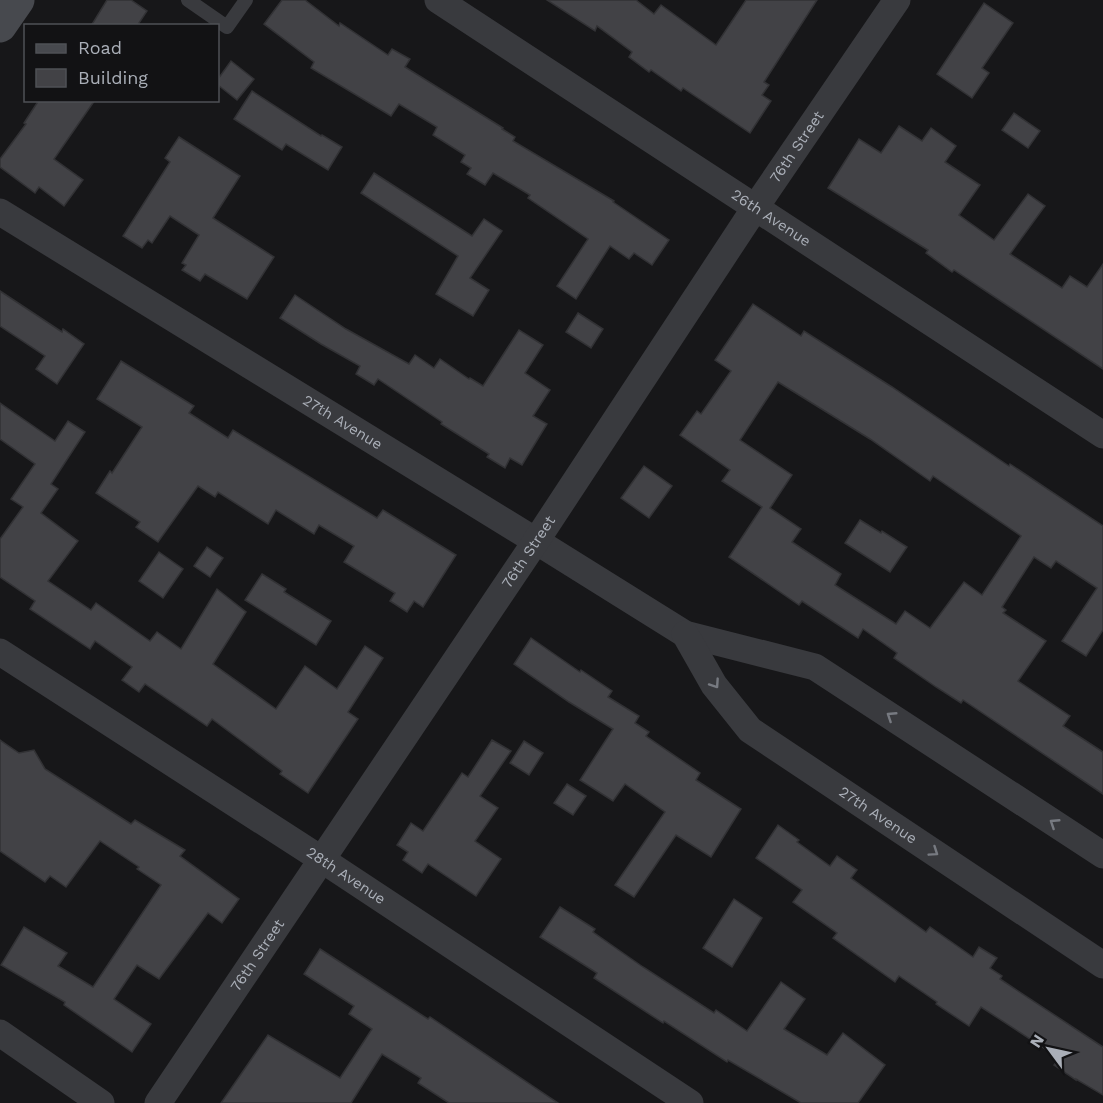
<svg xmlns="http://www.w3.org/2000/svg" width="1103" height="1103" viewBox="0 0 1103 1103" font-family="'Work Sans',sans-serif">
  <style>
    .building { fill: #424246; stroke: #323235; stroke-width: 1.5; fill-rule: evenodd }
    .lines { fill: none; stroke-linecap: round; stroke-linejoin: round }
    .lane { stroke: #393a3e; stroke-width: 14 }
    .street { stroke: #393a3e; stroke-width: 27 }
    .secondary { stroke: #47494e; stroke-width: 33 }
    .oneway { stroke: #777a81 }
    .labels { text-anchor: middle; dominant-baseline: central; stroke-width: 6; stroke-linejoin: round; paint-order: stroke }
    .street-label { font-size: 15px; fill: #aaafb8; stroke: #121214 }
  </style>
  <rect width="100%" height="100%" fill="#171719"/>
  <g class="building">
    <path d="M 107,0 L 131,0 L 147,11 L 137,26 L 91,26 Z"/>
    <path d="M 282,0 L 305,0 L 339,26 L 340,23 L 388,55 L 392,49 L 410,59 L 405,67 L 503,128 L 502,129 L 515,137 L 513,141 L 614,201 L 613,202 L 669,240 L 652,265 L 634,253 L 629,259 L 610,246 L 576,299 L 557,286 L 588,239 L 528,198 L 530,195 L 493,173 L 485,185 L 467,174 L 471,168 L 461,162 L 465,155 L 433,135 L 437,127 L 399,104 L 391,116 L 311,68 L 314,62 L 264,24 Z"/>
    <path d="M 547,0 L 636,0 L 654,14 L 661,5 L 716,45 L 746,0 L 817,0 L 764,82 L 769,85 L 762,95 L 771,101 L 750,133 L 683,88 L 681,91 L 651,70 L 649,72 L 629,57 L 632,52 L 597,26 L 595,31 Z"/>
    <path d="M 984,3 L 1013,23 L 982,68 L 989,73 L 972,98 L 937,74 Z"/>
    <path d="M 231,61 L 254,79 L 237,100 L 218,85 L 218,79 Z"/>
    <path d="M 252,91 L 321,136 L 322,135 L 342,147 L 328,170 L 286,144 L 282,150 L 234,119 Z"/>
    <path d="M 39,100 L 95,100 L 54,159 L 83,180 L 64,206 L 39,187 L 35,193 L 0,167 L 0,159 L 26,124 L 24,123 Z"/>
    <path d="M 1014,113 L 1040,131 L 1028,148 L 1002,130 Z"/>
    <path d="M 899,126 L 922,141 L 931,128 L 956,146 L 945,162 L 980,185 L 959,215 L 994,240 L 1028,194 L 1045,206 L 1010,254 L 1062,288 L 1070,276 L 1087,287 L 1103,264 L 1103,369 L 954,270 L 952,272 L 926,253 L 928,250 L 828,188 L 859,139 L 881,153 Z"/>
    <path d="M 179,137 L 240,176 L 213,218 L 274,257 L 247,299 L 205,274 L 200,281 L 182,270 L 186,265 L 182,263 L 199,235 L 170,216 L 152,243 L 148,240 L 142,248 L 123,236 L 170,162 L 165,158 Z"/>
    <path d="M 374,173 L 472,236 L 484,219 L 502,231 L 470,278 L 489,290 L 473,316 L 436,294 L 458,256 L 361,193 Z"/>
    <path d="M 0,291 L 62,332 L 63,329 L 84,344 L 57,384 L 36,369 L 45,356 L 0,326 Z"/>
    <path d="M 295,295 L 346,329 L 409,364 L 415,355 L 434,368 L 440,359 L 469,379 L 470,378 L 483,386 L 519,330 L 543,345 L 525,373 L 550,390 L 533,416 L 547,424 L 522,465 L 510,458 L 505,468 L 487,457 L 489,454 L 441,424 L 442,422 L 378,379 L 374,385 L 356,374 L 360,366 L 321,344 L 280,318 Z"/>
    <path d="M 753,304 L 801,336 L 804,331 L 892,387 L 1009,466 L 1010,464 L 1103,526 L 1103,630 L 1086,656 L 1062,641 L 1097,588 L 1056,561 L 1051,568 L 1034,557 L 1002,607 L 1006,610 L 1003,613 L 1046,641 L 1018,681 L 1070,716 L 1063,726 L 1103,752 L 1103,794 L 963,700 L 961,703 L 936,687 L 894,658 L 897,653 L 863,629 L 858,638 L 802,601 L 799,605 L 729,557 L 762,507 L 722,481 L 730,470 L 680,435 L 697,411 L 701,414 L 731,371 L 715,360 ZM 778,382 L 870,439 L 930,481 L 933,476 L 1021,536 L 982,595 L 964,582 L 930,628 L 905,611 L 896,624 L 835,585 L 841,574 L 792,542 L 801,529 L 770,508 L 792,475 L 740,440 Z"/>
    <path d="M 578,313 L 603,329 L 591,348 L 566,332 Z"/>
    <path d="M 121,361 L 194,406 L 189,413 L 228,438 L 233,430 L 377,518 L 383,510 L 456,555 L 423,607 L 414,601 L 407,612 L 390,601 L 395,593 L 344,562 L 354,546 L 319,525 L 314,534 L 276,510 L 268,524 L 218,492 L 215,497 L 198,486 L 158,542 L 136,527 L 140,522 L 96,493 L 110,471 L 112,473 L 142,427 L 97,399 Z"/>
    <path d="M 0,403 L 55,441 L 68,421 L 85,432 L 51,484 L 58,489 L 41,513 L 78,541 L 48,581 L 91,610 L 96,603 L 150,641 L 157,632 L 181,649 L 217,589 L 246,612 L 213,664 L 276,709 L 305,666 L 337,689 L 365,646 L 383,658 L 348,712 L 358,719 L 308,793 L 280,774 L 282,771 L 212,719 L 207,726 L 145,684 L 139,692 L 122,680 L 132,667 L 95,641 L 90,649 L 30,609 L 35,601 L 0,577 L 0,539 L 23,507 L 11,499 L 35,464 L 0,439 Z"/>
    <path d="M 644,466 L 672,486 L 649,518 L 621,498 Z"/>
    <path d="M 860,520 L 881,533 L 882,531 L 907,547 L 890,572 L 845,543 Z"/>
    <path d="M 207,547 L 223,558 L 210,577 L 194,566 Z"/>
    <path d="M 159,552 L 183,569 L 163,598 L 139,581 Z"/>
    <path d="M 262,574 L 286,589 L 284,592 L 331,621 L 316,645 L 245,600 Z"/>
    <path d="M 531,638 L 580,672 L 581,670 L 612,691 L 608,697 L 639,716 L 635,723 L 649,732 L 646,736 L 700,773 L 696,780 L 741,809 L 711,857 L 676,835 L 634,897 L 615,885 L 665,812 L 625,784 L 613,801 L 580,780 L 613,729 L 569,702 L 514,664 Z"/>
    <path d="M 0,740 L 19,753 L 34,750 L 45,769 L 131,824 L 135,820 L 185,850 L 180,856 L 239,899 L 222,923 L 208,913 L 159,979 L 137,965 L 114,999 L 151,1024 L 132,1052 L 64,1005 L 65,1002 L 1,965 L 24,927 L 67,953 L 58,966 L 93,987 L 161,885 L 137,869 L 139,867 L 100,841 L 66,887 L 50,876 L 45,882 L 0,851 Z"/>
    <path d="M 492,740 L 511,751 L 480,796 L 498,808 L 475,841 L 501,859 L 476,896 L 428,864 L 422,873 L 403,860 L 408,852 L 397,845 L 411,823 L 423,831 L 462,773 L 468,777 Z"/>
    <path d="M 524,741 L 543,753 L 529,775 L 510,763 Z"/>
    <path d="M 567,784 L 586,796 L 573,815 L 554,803 Z"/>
    <path d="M 778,825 L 799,840 L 797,842 L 830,866 L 837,856 L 857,870 L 851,878 L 926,932 L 930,927 L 973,957 L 979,947 L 997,958 L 990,968 L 1002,976 L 1000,979 L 1103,1047 L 1103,1095 L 1076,1079 L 1076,1080 L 1054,1065 L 1059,1058 L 981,1007 L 969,1026 L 936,1004 L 937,1002 L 899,976 L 895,982 L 833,938 L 837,933 L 793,902 L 802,890 L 756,858 Z"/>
    <path d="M 734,899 L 762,918 L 732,967 L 703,948 Z"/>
    <path d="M 560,907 L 595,929 L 593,932 L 643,967 L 714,1013 L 716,1010 L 747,1031 L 781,982 L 805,999 L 784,1029 L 827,1055 L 843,1033 L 885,1065 L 858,1103 L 801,1103 L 728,1060 L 727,1062 L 664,1021 L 663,1023 L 594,978 L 597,973 L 540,937 Z"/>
    <path d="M 320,949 L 428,1019 L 430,1017 L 558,1103 L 449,1103 L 418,1083 L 421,1078 L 382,1054 L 351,1103 L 221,1103 L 268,1035 L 340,1078 L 372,1029 L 349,1014 L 354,1006 L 304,974 Z"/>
  </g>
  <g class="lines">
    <path class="lane" d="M 188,0 L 227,27 L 246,0"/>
    <g class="street">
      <path id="s1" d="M 438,0 L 1103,435"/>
      <path id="s2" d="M 0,212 L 536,541 L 685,634 L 815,667 L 1103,855"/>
      <path id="s3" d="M 685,634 L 714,685 L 750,730 L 1103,965"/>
      <path id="s4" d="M 0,652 L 321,859 L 690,1103"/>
      <path d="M 0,1033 L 101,1103"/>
      <path id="s5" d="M 158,1103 L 536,541 L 755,208 L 897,0"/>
    </g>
    <path class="secondary" d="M 0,26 L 18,0"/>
  </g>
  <defs><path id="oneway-chevron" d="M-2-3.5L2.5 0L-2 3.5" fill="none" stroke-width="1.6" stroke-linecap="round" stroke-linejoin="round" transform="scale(1.5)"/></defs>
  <g class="oneway">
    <use href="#oneway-chevron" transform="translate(715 684) rotate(56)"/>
    <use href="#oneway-chevron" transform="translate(891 716) rotate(-147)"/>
    <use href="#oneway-chevron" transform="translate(1054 823) rotate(-147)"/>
    <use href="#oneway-chevron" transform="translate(934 852) rotate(34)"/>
  </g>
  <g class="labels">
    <g class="street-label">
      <text stroke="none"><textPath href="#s5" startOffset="1150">76th Street</textPath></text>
      <text stroke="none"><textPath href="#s1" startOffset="398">26th Avenue</textPath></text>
      <text stroke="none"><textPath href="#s2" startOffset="402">27th Avenue</textPath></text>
      <text stroke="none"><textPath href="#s5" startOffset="664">76th Street</textPath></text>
      <text stroke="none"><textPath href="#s3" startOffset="270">27th Avenue</textPath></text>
      <text stroke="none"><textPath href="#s4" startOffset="412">28th Avenue</textPath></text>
      <text stroke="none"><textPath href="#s5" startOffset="178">76th Street</textPath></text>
    </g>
  </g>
  <rect x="24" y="24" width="195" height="78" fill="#121214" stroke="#4f5156" stroke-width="1.5"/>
  <rect x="36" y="44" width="30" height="9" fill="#47494e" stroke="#4f5156" stroke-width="1.5"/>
  <text x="78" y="54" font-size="18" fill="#aaafb8">Road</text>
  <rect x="36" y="69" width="30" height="18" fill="#424246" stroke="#4f5156" stroke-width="1.5"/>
  <text x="78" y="84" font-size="18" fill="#aaafb8">Building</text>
  <g transform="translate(1049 1049) rotate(303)" stroke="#121214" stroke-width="4.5" paint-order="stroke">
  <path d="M0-4.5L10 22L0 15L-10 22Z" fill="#aaafb8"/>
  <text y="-9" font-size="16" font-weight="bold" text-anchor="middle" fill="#aaafb8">N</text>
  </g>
</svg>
